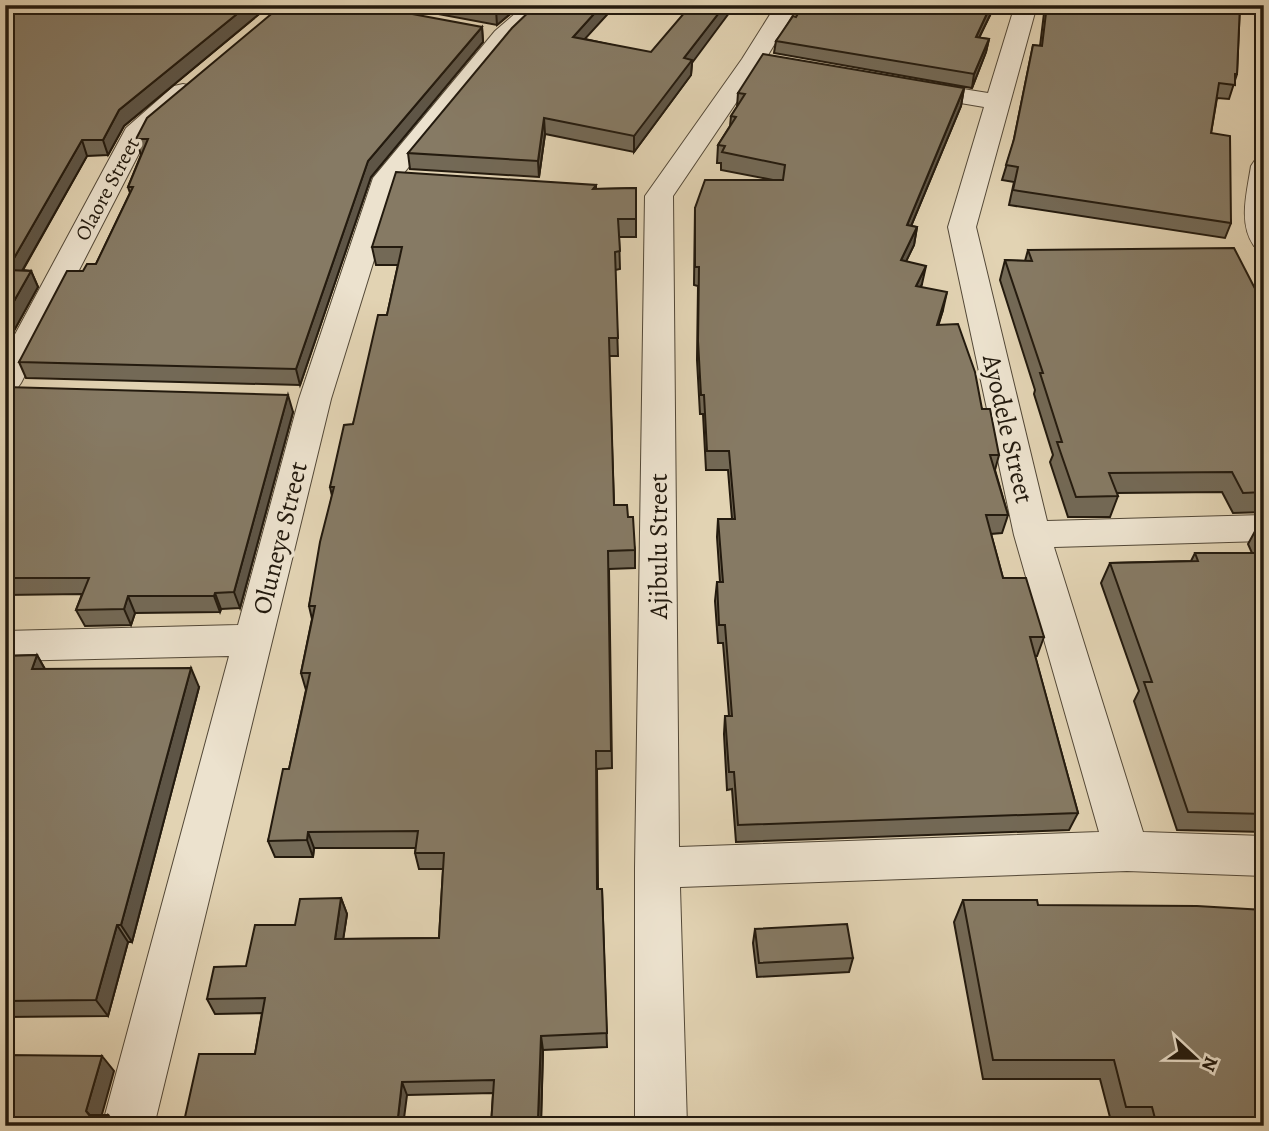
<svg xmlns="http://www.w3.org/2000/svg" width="1269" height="1131" viewBox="0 0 1269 1131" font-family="Alegreya,serif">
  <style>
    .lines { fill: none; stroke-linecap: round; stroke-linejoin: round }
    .minor-casing { stroke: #534837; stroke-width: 2 }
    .minor { fill: #ece2ce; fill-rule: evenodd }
    .wall { fill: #736956; stroke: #231a0e; stroke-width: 2 }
    .shaded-wall { fill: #5e5546; stroke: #231a0e; stroke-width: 2 }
    .building { fill: #867a64; stroke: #231a0e; stroke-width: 2 }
    .labels { text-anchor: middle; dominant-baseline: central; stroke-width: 7; stroke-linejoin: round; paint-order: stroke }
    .far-street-label { font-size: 21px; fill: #231a0e; stroke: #ece2ce }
    .street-label { font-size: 26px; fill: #231a0e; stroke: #ece2ce }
  </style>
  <rect width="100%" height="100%" fill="#e2d3b3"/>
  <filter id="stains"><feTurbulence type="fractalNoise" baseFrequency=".00286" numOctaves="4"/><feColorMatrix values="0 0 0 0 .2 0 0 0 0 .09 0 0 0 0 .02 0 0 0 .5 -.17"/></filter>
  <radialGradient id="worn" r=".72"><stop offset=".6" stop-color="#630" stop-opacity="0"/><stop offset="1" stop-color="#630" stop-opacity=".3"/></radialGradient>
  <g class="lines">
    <g class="minor-casing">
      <g id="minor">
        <path d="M 525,5 L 549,5 L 511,41 L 399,179 L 331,399 L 154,1126 L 102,1126 L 229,656 L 5,661 L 5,631 L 238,625 L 299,399 L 373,178 L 495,31 Z"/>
        <path d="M 776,5 L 798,5 L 765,60 L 673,196 L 679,847 L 1099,832 L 1014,535 L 948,227 L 984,107 L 913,95 L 904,93 L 901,88 L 904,83 L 913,81 L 988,93 L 1015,5 L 1037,5 L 976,227 L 1047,521 L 1264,515 L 1264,541 L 1054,547 L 1143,832 L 1264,836 L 1264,876 L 1127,871 L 680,887 L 687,1126 L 635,1126 L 635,868 L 645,196 L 742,59 Z"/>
        <path d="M 183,84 L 192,86 L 195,91 L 150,132 L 21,383 L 16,390 L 5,393 L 5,353 L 126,128 L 174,86 Z"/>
        <path d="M 1264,158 L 1264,248 L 1254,246 C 1238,223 1247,192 1251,166 L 1255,160 Z"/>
      </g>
    </g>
    <use href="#minor" class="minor"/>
  </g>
  <g class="wall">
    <path d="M 5,5 L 270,5 L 124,126 L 108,155 L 87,156 L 23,270 L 31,271 L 38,287 L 5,347 Z"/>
    <path d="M 390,5 L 521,5 L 497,25 Z"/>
    <path d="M 803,5 L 995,5 L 979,38 L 989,39 L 986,52 L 972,88 L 774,53 L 776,41 L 796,17 Z"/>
    <path d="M 1045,5 L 1240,5 L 1237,74 L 1229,99 L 1217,98 L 1211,133 L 1231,223 L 1225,238 L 1009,205 L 1014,182 L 1002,180 L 1013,144 L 1033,45 L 1040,46 Z"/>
    <path d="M 482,27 L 483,42 L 371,177 L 300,385 L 26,378 L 19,362 L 83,271 L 96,264 L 130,193 L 128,187 L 141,155 L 136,139 Z"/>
    <path d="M 585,39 L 692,63 L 691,75 L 634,152 L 545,134 L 539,177 L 410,169 L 408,153 Z"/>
    <path d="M 964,88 L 961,106 L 911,226 L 917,227 L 914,245 L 906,261 L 922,284 L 921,287 L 943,310 L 938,325 L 982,409 L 999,455 L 995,470 L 1008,515 L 1002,533 L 991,534 L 1003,578 L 1044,637 L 1037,656 L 1035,656 L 1078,813 L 1069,830 L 736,842 L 732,789 L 727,790 L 724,734 L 725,716 L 729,716 L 723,643 L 718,643 L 715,601 L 717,582 L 720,582 L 717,537 L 718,519 L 732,519 L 728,470 L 706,470 L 703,414 L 700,414 L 697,360 L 698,286 L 694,285 L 695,208 L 773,180 L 721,170 L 721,163 L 717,163 L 718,145 L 730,126 L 731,116 L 737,107 L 738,93 Z"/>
    <path d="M 596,185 L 596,189 L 636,188 L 636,237 L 619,237 L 620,269 L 615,270 L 618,356 L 609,356 L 614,505 L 628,517 L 635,550 L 635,568 L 609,569 L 612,768 L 597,769 L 598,889 L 602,889 L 607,1047 L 543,1050 L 541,1119 L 491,1126 L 493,1093 L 407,1095 L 255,1054 L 262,1013 L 215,1014 L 207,999 L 295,925 L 341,898 L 347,914 L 343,939 L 439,938 L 443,869 L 419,869 L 415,853 L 416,848 L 314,848 L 313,857 L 275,857 L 268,841 L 289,769 L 306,690 L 301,673 L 312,619 L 309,606 L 332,496 L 330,487 L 353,424 L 387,315 L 398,265 L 376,265 L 372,247 Z"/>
    <path d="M 1028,250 L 1264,306 L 1264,512 L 1233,513 L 1222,492 L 1116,493 L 1118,496 L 1110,517 L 1068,517 L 1050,462 L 1053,455 L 1034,394 L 1035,390 L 1000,280 L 1005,260 L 1025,261 Z"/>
    <path d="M 5,387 L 293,412 L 240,608 L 221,609 L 220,612 L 135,613 L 131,625 L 85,626 L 76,610 L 82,594 L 5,595 Z"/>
    <path d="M 1259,524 L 1264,524 L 1264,832 L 1177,830 L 1134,701 L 1139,691 L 1101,583 L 1110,563 L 1191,561 L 1195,553 L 1252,553 L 1248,544 Z"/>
    <path d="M 37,655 L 45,669 L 199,687 L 132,942 L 128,942 L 108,1016 L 5,1017 L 5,656 Z"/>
    <path d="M 963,900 L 1038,905 L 1264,1126 L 1112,1125 L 1100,1079 L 983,1079 L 954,922 Z"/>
    <path d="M 755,929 L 853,958 L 849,972 L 757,977 L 753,943 Z"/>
  </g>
  <g class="shaded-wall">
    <path d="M 248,5 L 270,5 L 124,126 L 108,155 L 103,140 L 119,110 Z"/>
    <path d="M 502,5 L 521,5 L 497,25 L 496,10 Z"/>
    <path d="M 602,5 L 616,5 L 573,52 L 573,37 Z"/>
    <path d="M 725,5 L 735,5 L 692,63 L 691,75 L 634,152 L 634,136 L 684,58 Z"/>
    <path d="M 991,5 L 995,5 L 973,50 L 976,37 Z"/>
    <path d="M 482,27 L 483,42 L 371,177 L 300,385 L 296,369 L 368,161 Z"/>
    <path d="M 989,39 L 986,52 L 972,88 L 974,74 Z"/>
    <path d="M 964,88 L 961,106 L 904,243 L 907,225 Z"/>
    <path d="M 544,118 L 545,134 L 539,177 L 538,161 Z"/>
    <path d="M 82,140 L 87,156 L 18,278 L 9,270 L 10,265 Z"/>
    <path d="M 917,227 L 914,245 L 898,278 L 901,260 Z"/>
    <path d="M 926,266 L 922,284 L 912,304 L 916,286 Z"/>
    <path d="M 31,271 L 38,287 L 5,347 L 5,317 Z"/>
    <path d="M 947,292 L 943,310 L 933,343 L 937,325 Z"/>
    <path d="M 288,395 L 293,412 L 240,608 L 234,592 Z"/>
    <path d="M 215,593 L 221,609 L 220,612 L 214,596 Z"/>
    <path d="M 128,596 L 135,613 L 131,625 L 124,609 Z"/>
    <path d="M 37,655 L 48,675 L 32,669 Z"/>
    <path d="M 191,668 L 199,687 L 132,942 L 121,925 Z"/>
    <path d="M 308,832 L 314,848 L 313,857 L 307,840 Z"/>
    <path d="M 341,898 L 347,914 L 341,954 L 335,939 Z"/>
    <path d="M 117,925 L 128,942 L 108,1016 L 96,1000 Z"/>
    <path d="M 541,1036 L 543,1050 L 541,1126 L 538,1119 Z"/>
    <path d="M 102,1056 L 114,1071 L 99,1125 L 86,1111 Z"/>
    <path d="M 402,1082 L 407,1095 L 403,1126 L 397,1126 Z"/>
    <path d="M 108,1115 L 118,1126 L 106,1126 L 105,1125 Z"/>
  </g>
  <g class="building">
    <path d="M 5,5 L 248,5 L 119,110 L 103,140 L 82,140 L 10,265 L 12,265 L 9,270 L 31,271 L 5,317 Z"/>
    <path d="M 282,5 L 364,5 L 482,27 L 368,161 L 296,369 L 19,362 L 67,271 L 83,271 L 87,264 L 96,264 L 133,187 L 128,187 L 148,139 L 136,139 L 147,118 Z"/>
    <path d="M 468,5 L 502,5 L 496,10 Z"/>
    <path d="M 536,5 L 602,5 L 573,37 L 651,52 L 691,5 L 725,5 L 684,58 L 692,60 L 634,136 L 544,118 L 538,161 L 408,153 L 512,28 Z"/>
    <path d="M 803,5 L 991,5 L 976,37 L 989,39 L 974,74 L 776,41 L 793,16 L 796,17 Z"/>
    <path d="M 1047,5 L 1240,5 L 1237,74 L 1235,74 L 1235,85 L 1219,83 L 1211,133 L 1230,136 L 1231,223 L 1013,190 L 1018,167 L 1006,165 L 1014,139 L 1033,45 L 1042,46 Z"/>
    <path d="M 763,54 L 964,88 L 907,225 L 917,227 L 901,260 L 926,266 L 916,286 L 947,292 L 937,325 L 958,324 L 975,372 L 982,409 L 990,409 L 999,455 L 990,455 L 1008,515 L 986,515 L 1003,578 L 1026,578 L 1044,637 L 1030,637 L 1078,813 L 738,825 L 734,772 L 729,772 L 725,716 L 732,716 L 725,625 L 719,625 L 717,582 L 723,582 L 718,519 L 735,519 L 729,451 L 707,451 L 704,395 L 701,395 L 698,341 L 699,267 L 695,267 L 695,208 L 705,180 L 783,180 L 785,165 L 722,152 L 725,146 L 718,145 L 736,117 L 731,116 L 745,94 L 738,93 Z"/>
    <path d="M 396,172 L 596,185 L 593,189 L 636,188 L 636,219 L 618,219 L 620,251 L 615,252 L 618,338 L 609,338 L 614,505 L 627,505 L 628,517 L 633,517 L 635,550 L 608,551 L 611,751 L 596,751 L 597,889 L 602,889 L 607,1033 L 541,1036 L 538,1119 L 626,1118 L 626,1126 L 491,1126 L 494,1080 L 402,1082 L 397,1126 L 183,1126 L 199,1054 L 255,1054 L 265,998 L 207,999 L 214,967 L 246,966 L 255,925 L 295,925 L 300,899 L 341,898 L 335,939 L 439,938 L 444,853 L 415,853 L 418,831 L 308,832 L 307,840 L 268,841 L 283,769 L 289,769 L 310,673 L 301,673 L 315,606 L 309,606 L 320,542 L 334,487 L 330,487 L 344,425 L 353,424 L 378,315 L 387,315 L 402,247 L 372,247 Z"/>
    <path d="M 1234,248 L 1264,306 L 1264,492 L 1243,493 L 1232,472 L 1109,473 L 1118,496 L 1076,497 L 1057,442 L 1062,442 L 1040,373 L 1043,373 L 1005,260 L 1032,261 L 1028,250 Z"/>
    <path d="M 5,387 L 288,395 L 234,592 L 215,593 L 214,596 L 128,596 L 124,609 L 76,610 L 89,578 L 5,578 Z"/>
    <path d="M 1259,524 L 1264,524 L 1264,534 Z"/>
    <path d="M 1195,553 L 1264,553 L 1264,814 L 1188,812 L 1144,682 L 1152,682 L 1110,563 L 1198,561 Z"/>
    <path d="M 37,655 L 32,669 L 191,668 L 121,925 L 117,925 L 96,1000 L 5,1001 L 5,656 Z"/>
    <path d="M 963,900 L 1037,900 L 1038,905 L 1197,906 L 1264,910 L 1264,1126 L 1157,1126 L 1152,1107 L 1126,1107 L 1114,1060 L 993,1060 Z"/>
    <path d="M 847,924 L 853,958 L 759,963 L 755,929 Z"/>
    <path d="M 5,1055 L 102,1056 L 86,1111 L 89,1115 L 108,1115 L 105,1125 L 97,1124 L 96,1126 L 5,1126 Z"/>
  </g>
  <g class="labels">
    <g class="far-street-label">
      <text transform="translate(107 189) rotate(-62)">Olaore Street</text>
    </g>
    <g class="street-label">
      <text transform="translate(1008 429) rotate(77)">Ayodele Street</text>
      <text transform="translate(280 538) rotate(-76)">Oluneye Street</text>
      <text transform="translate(658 546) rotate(-90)">Ajibulu Street</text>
    </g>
  </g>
  <rect width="1269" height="1131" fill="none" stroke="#e2d3b3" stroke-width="28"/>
  <rect x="7" y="7" width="1255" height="1117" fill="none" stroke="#231a0e" stroke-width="3.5"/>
  <rect x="14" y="14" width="1241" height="1103" fill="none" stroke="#231a0e" stroke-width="2"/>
  <g transform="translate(1195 1058) rotate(112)" stroke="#ece2ce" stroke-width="5" paint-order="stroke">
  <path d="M0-5L12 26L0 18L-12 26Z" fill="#231a0e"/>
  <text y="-10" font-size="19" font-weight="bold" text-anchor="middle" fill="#231a0e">N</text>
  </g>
  <rect width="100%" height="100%" filter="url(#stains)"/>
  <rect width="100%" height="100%" fill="url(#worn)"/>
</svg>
